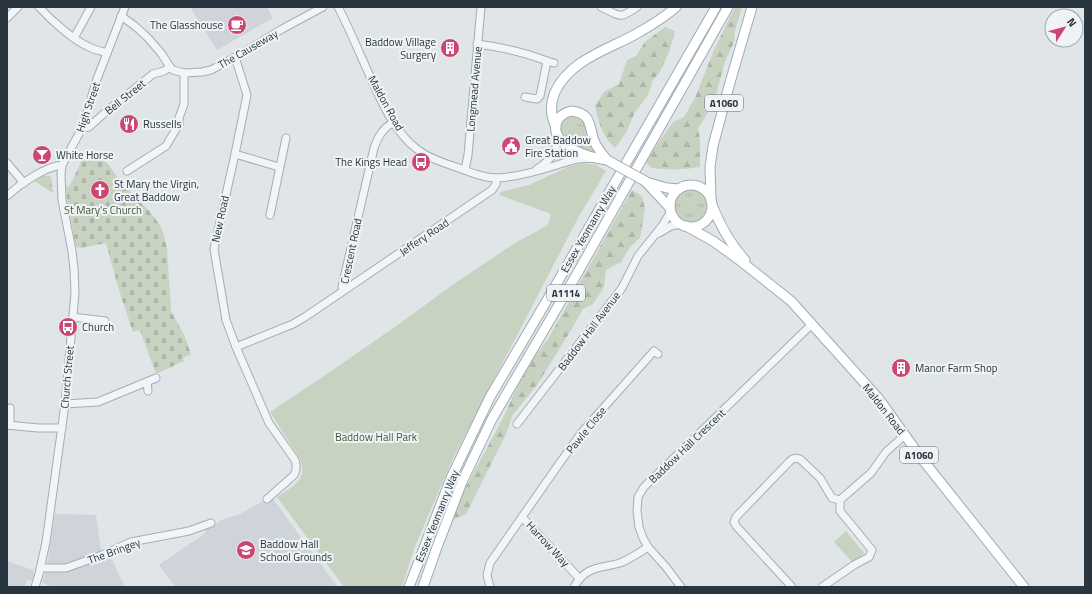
<svg xmlns="http://www.w3.org/2000/svg" width="1092" height="594" viewBox="0 0 1092 594" font-family="'Titillium Web',sans-serif">
  <style>
    .built { fill: #ced4da }
    .grass { fill: url(#grass-tufts) }
    .forest { fill: url(#forest-firs) }
    .cemetery { fill: url(#cemetery-stones) }
    .park { fill: #c8d2c1 }
    .lines { fill: none; stroke-linecap: round; stroke-linejoin: round }
    .minor-casing { stroke: #a5adb2; stroke-width: 9 }
    .major-casing { stroke: #9fabb4; stroke-width: 11 }
    .minor { stroke: #f2f5f7; stroke-width: 7 }
    .major { stroke: #fff; stroke-width: 9 }
    .major-bridge-casing { stroke: #9fabb4; stroke-width: 11; stroke-linecap: butt }
    .major-bridge { stroke: #fff; stroke-width: 9 }
    .labels { text-anchor: middle; dominant-baseline: central; stroke-width: 4; stroke-linejoin: round; paint-order: stroke }
    .shield { fill: #eff3f6; stroke: #646e76; stroke-width: 1 }
    .shield-label { font-size: 10px; font-weight: bold; fill: #29353f }
    .poi-label { font-size: 11px; fill: #29353f; stroke: #eff3f6; text-anchor: start }
    .street-label { font-size: 11px; fill: #29353f; stroke: #eff3f6 }
    .park-label { font-size: 11px; fill: #435b36; stroke: #eff3f6 }
  </style>
  <defs>
    <pattern id="grass-tufts" width="24" height="20" patternUnits="userSpaceOnUse"><rect width="24" height="20" fill="#c8d2c1"/><path d="M3 7l-1-3M5 7V3M7 7l1-3M15 17l-1-3M17 17v-4M19 17l1-3" fill="none" stroke="#acb5a7"/></pattern>
    <pattern id="forest-firs" width="22" height="20" patternUnits="userSpaceOnUse"><rect width="22" height="20" fill="#c8d2c1"/><path d="M5 1l3.5 6h-7zM16 11l3.5 6h-7z" fill="#acb5a7"/></pattern>
    <pattern id="cemetery-stones" width="16" height="16" patternUnits="userSpaceOnUse"><rect width="16" height="16" fill="#c8d2c1"/><path d="M2 7V4a2 2 0 0 1 4 0v3zM10 15v-3a2 2 0 0 1 4 0v3z" fill="#acb5a7"/></pattern>
  </defs>
  <rect width="100%" height="100%" fill="#e0e5e8"/>
  <g class="built">
    <path d="M 190,7 L 267,7 L 273,18 L 217,50 Z"/>
    <path d="M 273,499 L 337,586 L 337,587 L 171,587 L 174,585 L 159,565 L 203,535 L 207,529 L 221,520 L 240,514 L 265,500 Z"/>
    <path d="M 55,514 L 96,515 L 101,551 L 109,553 L 125,587 L 52,587 L 42,582 L 47,566 Z"/>
    <path d="M 7,561 L 33,570 L 34,575 L 32,581 L 27,580 L 25,587 L 7,587 Z"/>
  </g>
  <g class="grass">
    <path d="M 574,115 L 584,119 L 590,142 L 595,153 C 586,151 578,148 570,143 C 557,133 558,119 574,115 Z"/>
    <path d="M 44,176 L 50,176 L 52,181 L 53,193 L 34,181 Z"/>
    <circle cx="691" cy="206" r="16"/>
  </g>
  <g class="forest">
    <path d="M 735,7 L 742,7 L 735,31 L 734,42 L 725,62 L 714,102 L 698,129 L 700,139 L 700,167 C 684,170 667,170 651,168 L 646,162 L 660,140 L 673,122 L 684,117 L 695,98 L 714,50 Z"/>
    <path d="M 665,27 L 675,31 L 669,52 L 660,72 L 653,80 L 648,95 L 635,112 L 626,133 L 615,148 C 602,136 599,123 595,106 L 604,92 L 619,84 L 627,60 L 636,56 L 645,42 Z"/>
    <path d="M 632,190 L 642,196 L 645,209 L 640,238 L 630,247 L 621,262 L 606,270 L 604,287 L 593,304 L 583,309 L 573,327 L 537,385 L 512,416 L 506,434 L 466,514 L 453,520 L 459,500 L 502,420 L 526,368 L 548,339 Z"/>
  </g>
  <path class="cemetery" d="M 92,151 L 108,164 L 120,181 L 151,213 L 160,225 L 164,235 L 167,249 L 171,311 L 184,335 L 191,354 L 183,358 L 184,361 L 156,374 L 140,330 L 133,332 L 119,290 L 106,243 L 81,248 L 76,247 L 67,200 L 66,186 L 69,187 L 78,169 L 81,161 Z"/>
  <g class="park">
    <path d="M 583,163 L 596,165 L 606,171 L 578,218 L 453,458 L 414,549 L 402,587 L 344,587 L 277,497 C 291,487 309,480 300,459 L 270,412 L 324,376 L 399,324 L 455,283 L 515,243 L 548,225 L 551,214 L 499,195 L 501,192 L 529,185 L 570,166 Z"/>
    <path d="M 846,531 L 864,553 L 853,563 L 834,542 Z"/>
  </g>
  <g class="lines">
    <g class="minor-casing">
      <g id="minor">
        <path d="M 39,7 C 51,20 73,40 89,47 C 95,50 101,51 107,53"/>
        <path d="M 338,7 C 346,22 353,38 360,54 C 374,84 390,130 418,150 C 429,158 443,163 456,167 C 469,172 484,178 498,178 C 518,177 538,171 557,165 C 564,163 571,160 578,159 C 583,158 588,159 593,158"/>
        <path d="M 601,7 C 621,16 618,20 637,7"/>
        <path d="M 121,16 L 135,26 L 148,38 L 161,53 L 170,67 L 173,70 L 184,73 L 202,72 L 211,70 L 243,53 L 282,29 L 323,7"/>
        <path d="M 7,18 L 18,7"/>
        <path d="M 74,38 L 91,7"/>
        <path d="M 477,44 C 501,47 524,52 547,61 L 540,96 L 537,99 L 525,97"/>
        <path d="M 235,57 L 247,95 L 235,154 L 214,249 L 226,320 L 236,347 L 269,423 L 295,460 C 297,466 297,470 294,475 L 267,499"/>
        <path d="M 547,61 L 554,63"/>
        <path d="M 82,128 L 89,127 L 108,110 L 153,74 L 164,71 L 170,67"/>
        <path d="M 235,154 L 279,167"/>
        <path d="M 7,163 L 24,183"/>
        <path d="M 537,169 C 550,161 557,152 558,136"/>
        <path d="M 465,170 L 468,155 L 481,7"/>
        <path d="M 127,171 L 166,146 L 179,124 L 179,118 L 184,104 L 184,73"/>
        <path d="M 7,196 C 20,184 44,167 62,165"/>
        <path d="M 270,215 L 286,138"/>
        <path d="M 659,233 L 671,226 L 681,224"/>
        <path d="M 344,290 L 342,287 L 374,148 C 378,136 383,129 393,122"/>
        <path d="M 73,317 L 105,321"/>
        <path d="M 236,347 L 293,324 L 305,317 L 492,190 L 496,184 L 496,178"/>
        <path d="M 147,382 L 148,391"/>
        <path d="M 65,404 L 98,402 L 156,378"/>
        <path d="M 517,424 L 622,288 L 638,256 L 662,226 L 671,211"/>
        <path d="M 7,425 L 38,428 L 62,428"/>
        <path d="M 10,425 L 10,408"/>
        <path d="M 522,517 L 559,464 L 582,432 L 654,351 L 658,354"/>
        <path d="M 40,568 L 66,568 L 102,555 L 131,542 L 189,531 L 211,523"/>
        <path d="M 35,587 L 39,574 L 46,542 L 65,404 L 75,293 L 74,269 L 72,251 L 62,200 L 61,174 L 62,165 L 82,128 L 97,79 L 125,7"/>
        <path d="M 490,587 L 487,575 L 490,563 L 522,517 L 579,578"/>
        <path d="M 574,587 C 587,565 599,569 620,563 C 630,559 639,553 648,547"/>
        <path d="M 681,587 L 666,567 L 648,547 L 643,538 L 639,527 L 637,511 L 638,497 L 644,487 L 812,324"/>
        <path d="M 792,587 L 737,527 L 734,522 L 736,517 L 788,463 C 792,459 794,457 800,459 L 820,478 L 832,498 L 840,500"/>
        <path d="M 822,587 L 854,565 L 869,557 L 872,550 L 840,511 L 840,500 L 871,473 L 886,452 L 905,435"/>
      </g>
    </g>
    <g class="major-casing">
      <g id="major">
        <path d="M 571,111 C 592,113 589,126 594,141 C 597,148 602,154 607,160 C 591,158 552,147 556,125 C 557,117 564,113 571,111 Z"/>
        <path d="M 556,127 C 550,115 550,104 555,92 C 570,60 607,50 636,34 C 650,26 664,18 676,7"/>
        <path d="M 645,181 L 670,208"/>
        <path d="M 646,182 L 667,188 L 679,189"/>
        <circle cx="691" cy="206" r="21"/>
        <path d="M 711,201 L 710,167 L 713,146 L 729,86 L 752,7"/>
        <path d="M 712,205 C 720,225 730,244 745,260"/>
        <path d="M 686,226 L 713,241 L 738,259 L 791,301 L 879,399 L 922,459 L 1024,587"/>
        <path d="M 409,587 L 451,478 L 490,397 L 553,290 L 716,7"/>
        <path d="M 423,587 L 437,547 L 462,482 L 492,419 L 574,279 L 728,7"/>
      </g>
    </g>
    <use href="#minor" class="minor"/>
    <use href="#major" class="major"/>
    <g class="major-bridge-casing">
      <path id="major-bridge" d="M 607,160 L 645,181"/>
    </g>
    <use href="#major-bridge" class="major-bridge"/>
  </g>
  <defs>
    <g id="cafe-disc" transform="scale(1)"><circle r="9.5" fill="#cb4772" stroke="#eff3f6"/><path d="M-5.5-4.5H6V0H3Q3 3.5 0 3.5H-2.5Q-5.5 3.5-5.5 0ZM3-3.2v2h1.7v-2ZM-6 4.5H4V6H-6Z" fill="#fff"/></g>
    <g id="building-disc" transform="scale(1)"><circle r="9.5" fill="#cb4772" stroke="#eff3f6"/><path d="M-4-6H4V6H1V3H-1V6H-4ZM-2.5-4.3h1.7v1.8h-1.7ZM.8-4.3h1.7v1.8H.8ZM-2.5-1h1.7V.8h-1.7ZM.8-1h1.7V.8H.8Z" fill="#fff"/></g>
    <g id="restaurant-disc" transform="scale(1)"><circle r="9.5" fill="#cb4772" stroke="#eff3f6"/><path d="M-5-6h1v4h1v-4h1v4h1v-4h1v5L-1.5 .5V6h-2V.5L-5-1ZM5-6V6H3V1.5H1.5Q1.5-4 5-6Z" fill="#fff"/></g>
    <g id="civic-disc" transform="scale(1)"><circle r="9.5" fill="#cb4772" stroke="#eff3f6"/><path d="M-.6-6.5H3V-4.5H.6V-3L4-1V1h2V6H-6V1h2V-1L-.6-3ZM-1.2 2.5V6h2.4V2.5Z" fill="#fff"/></g>
    <g id="bar-disc" transform="scale(1)"><circle r="9.5" fill="#cb4772" stroke="#eff3f6"/><path d="M-6-5H6L.8 .8V4.5H3.5V6h-7V4.5H-.8V.8Z" fill="#fff"/></g>
    <g id="bus-disc" transform="scale(1)"><circle r="9.5" fill="#cb4772" stroke="#eff3f6"/><path d="M-5-6H5V4H4V6H2V4H-2V6H-4V4H-5ZM-3.5-4V0h7V-4ZM-3.5 1.2v1.5H-2V1.2ZM2 1.2v1.5H3.5V1.2Z" fill="#fff"/></g>
    <g id="church-disc" transform="scale(1)"><circle r="9.5" fill="#cb4772" stroke="#eff3f6"/><path d="M-1.2-6h2.4v3.5h3.3v2.4h-3.3V6h-2.4V-.1h-3.3v-2.4h3.3Z" fill="#fff"/></g>
    <g id="school-disc" transform="scale(1)"><circle r="9.5" fill="#cb4772" stroke="#eff3f6"/><path d="M0-5L7-2L0 1L-7-2ZM-4 1L0 2.5L4 1V4Q0 6-4 4Z" fill="#fff"/></g>
  </defs>
  <g fill-rule="evenodd">
    <use href="#cafe-disc" x="237" y="25"/>
    <use href="#building-disc" x="450" y="48"/>
    <use href="#restaurant-disc" x="129" y="124"/>
    <use href="#civic-disc" x="511" y="146"/>
    <use href="#bar-disc" x="42" y="155"/>
    <use href="#bus-disc" x="421" y="162"/>
    <use href="#church-disc" x="100" y="190"/>
    <use href="#bus-disc" x="68" y="327"/>
    <use href="#building-disc" x="901" y="368"/>
    <use href="#school-disc" x="246" y="550"/>
  </g>
  <g class="labels">
    <g class="shield">
      <rect x="705" y="95" width="38" height="16" rx="3"/>
      <rect x="547" y="285" width="38" height="16" rx="3"/>
      <rect x="900" y="447" width="38" height="16" rx="3"/>
    </g>
    <g class="shield-label">
      <text x="724" y="103">A1060</text>
      <text x="566" y="293">A1114</text>
      <text x="919" y="455">A1060</text>
    </g>
    <g class="poi-label">
      <text x="223" y="25" text-anchor="end">The Glasshouse</text>
      <text x="436" y="42" text-anchor="end">Baddow Village<tspan x="436" dy="13">Surgery</tspan></text>
      <text x="143" y="124">Russells</text>
      <text x="525" y="140">Great Baddow<tspan x="525" dy="13">Fire Station</tspan></text>
      <text x="56" y="155">White Horse</text>
      <text x="407" y="162" text-anchor="end">The Kings Head</text>
      <text x="114" y="184">St Mary the Virgin,<tspan x="114" dy="13">Great Baddow</tspan></text>
      <text x="82" y="327">Church</text>
      <text x="915" y="368">Manor Farm Shop</text>
      <text x="260" y="544">Baddow Hall<tspan x="260" dy="13">School Grounds</tspan></text>
    </g>
    <g class="street-label">
      <text transform="translate(248 49) rotate(-30)">The Causeway</text>
      <text transform="translate(474 89) rotate(-85)">Longmead Avenue</text>
      <text transform="translate(125 97) rotate(-39)">Bell Street</text>
      <text transform="translate(386 103) rotate(61)">Maldon Road</text>
      <text transform="translate(88 107) rotate(-71)">High Street</text>
      <text transform="translate(220 219) rotate(-78)">New Road</text>
      <text transform="translate(588 229) rotate(-60)">Essex Yeomanry Way</text>
      <text transform="translate(424 237) rotate(-34)">Jeffery Road</text>
      <text transform="translate(351 251) rotate(-78)">Crescent Road</text>
      <text transform="translate(589 331) rotate(-53)">Baddow Hall Avenue</text>
      <text transform="translate(67 377) rotate(-85)">Church Street</text>
      <text transform="translate(884 409) rotate(52)">Maldon Road</text>
      <text transform="translate(586 430) rotate(-51)">Pawle Close</text>
      <text transform="translate(687 446) rotate(-44)">Baddow Hall Crescent</text>
      <text transform="translate(437 516) rotate(-68)">Essex Yeomanry Way</text>
      <text transform="translate(548 544) rotate(47)">Harrow Way</text>
      <text transform="translate(114 551) rotate(-20)">The Bringey</text>
    </g>
    <g class="park-label">
      <text x="103" y="210">St Mary's Church</text>
      <text x="376" y="437">Baddow Hall Park</text>
    </g>
  </g>
  <rect width="1092" height="594" fill="none" stroke="#29353f" stroke-width="16"/>
  <g transform="translate(1064 28) rotate(54)"><circle r="19" fill="#eff3f6" stroke="#a0a7ad"/>
  <path d="M0-3L7 15L0 10L-7 15Z" fill="#cb4772"/>
  <text y="-6" font-size="11" font-weight="bold" text-anchor="middle" fill="#29353f">N</text>
  </g>
</svg>
